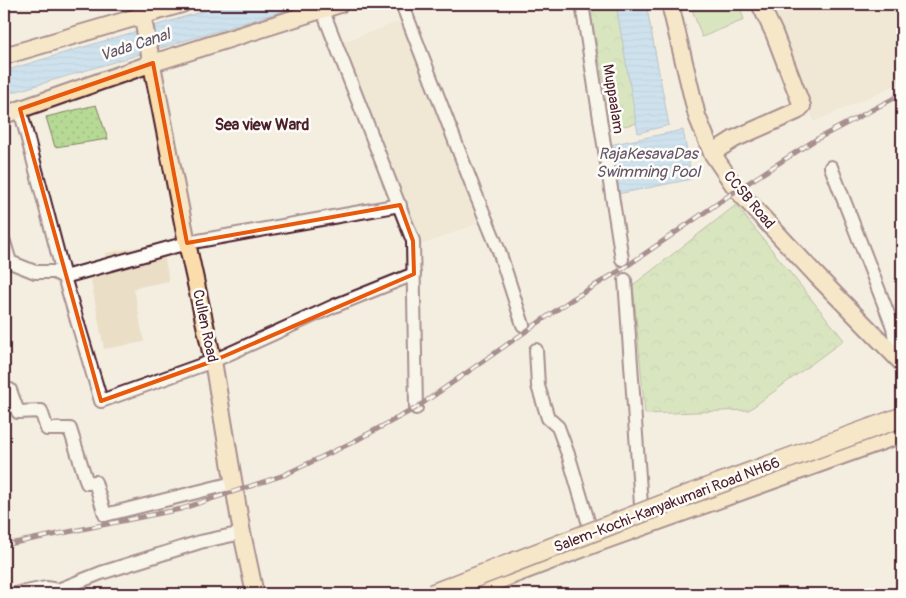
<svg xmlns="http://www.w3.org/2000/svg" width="906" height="598" viewBox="0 0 906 598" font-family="Pangolin,sans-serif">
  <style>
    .built { fill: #eadec6 }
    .grass { fill: url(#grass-dots); stroke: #807c60 }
    .forest { fill: url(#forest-crowns); stroke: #807c60 }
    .garden { fill: #b6da95; stroke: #807c60 }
    .water { fill: url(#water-rules); stroke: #7c8ba8 }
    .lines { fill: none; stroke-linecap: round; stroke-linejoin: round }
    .minor-casing { stroke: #4a1f2b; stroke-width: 16 }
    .major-casing { stroke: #4a1f2b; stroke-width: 20 }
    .minor { stroke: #fdfcf7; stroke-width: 12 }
    .major { stroke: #fbddab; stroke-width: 16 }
    .rail-casing { stroke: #4a1f2b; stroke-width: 5 }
    .rail { stroke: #fdfcf7; stroke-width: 3; stroke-dasharray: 9; stroke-linecap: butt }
    .highway-bridge-casing { stroke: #4a1f2b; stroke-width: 22; stroke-linecap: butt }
    .highway-bridge { stroke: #fbddab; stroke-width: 19 }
    .marked { fill: none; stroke: #e8590c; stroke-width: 4; stroke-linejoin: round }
    .labels { text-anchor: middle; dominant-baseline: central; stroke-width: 5; stroke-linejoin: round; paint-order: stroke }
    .street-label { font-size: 15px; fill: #4a1f2b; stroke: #fdfcf7 }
    .water-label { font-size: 16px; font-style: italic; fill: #63556a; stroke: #fdfcf7 }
    .neighbourhood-label { font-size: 16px; font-weight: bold; fill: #4a1f2b; stroke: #fdfcf7 }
  </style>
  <defs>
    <pattern id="grass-dots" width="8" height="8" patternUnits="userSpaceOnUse" patternTransform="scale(1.25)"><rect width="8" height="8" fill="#b6da95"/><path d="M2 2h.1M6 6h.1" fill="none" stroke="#9ebb81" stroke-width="1.8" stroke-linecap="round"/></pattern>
    <pattern id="forest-crowns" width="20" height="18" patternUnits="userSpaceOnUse" patternTransform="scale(1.25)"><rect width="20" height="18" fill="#b6da95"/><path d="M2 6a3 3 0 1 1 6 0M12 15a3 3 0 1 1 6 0" fill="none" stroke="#9ebb81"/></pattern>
    <pattern id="water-rules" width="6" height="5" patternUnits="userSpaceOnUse" patternTransform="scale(1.25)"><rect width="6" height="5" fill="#9ed3fc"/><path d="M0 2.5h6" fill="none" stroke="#8ab5d8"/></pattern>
  </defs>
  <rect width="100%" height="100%" fill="#f4eee1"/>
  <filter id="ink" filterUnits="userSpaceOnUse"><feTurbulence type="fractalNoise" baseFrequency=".02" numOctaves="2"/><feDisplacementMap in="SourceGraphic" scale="10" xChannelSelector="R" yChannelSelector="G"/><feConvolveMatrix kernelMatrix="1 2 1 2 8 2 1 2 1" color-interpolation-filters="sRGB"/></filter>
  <g filter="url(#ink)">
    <g class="built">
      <path d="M 773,4 L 902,4 L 902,82 L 814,122 Z"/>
      <path d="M 401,21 L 486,220 L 416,247 L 374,163 L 343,66 L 332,46 Z"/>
      <path d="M 162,243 L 169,281 L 134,288 L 144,342 L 104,349 L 89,270 L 107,266 L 105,253 Z"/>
    </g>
    <path class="grass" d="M 96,105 L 108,139 L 55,147 L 46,117 Z"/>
    <g class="forest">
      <path d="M 589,4 L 646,4 L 667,118 L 612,128 Z"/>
      <path d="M 736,205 L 844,340 L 749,410 L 645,414 L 633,285 Z"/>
    </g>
    <path class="garden" d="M 690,4 L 739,4 L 744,20 L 702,37 Z"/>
    <g class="water">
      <path d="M 227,4 L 307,4 L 4,95 L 4,71 Z"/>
      <path d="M 616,4 L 646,4 L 669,125 L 638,133 Z"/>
      <path d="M 683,130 L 692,179 L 613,195 L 604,146 Z"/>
    </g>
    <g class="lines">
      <g class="minor-casing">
        <g id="minor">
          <path d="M 402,4 L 474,190 L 499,251 L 523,325"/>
          <path d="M 582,4 L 622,259"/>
          <path d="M 322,9 L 413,241 L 416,408"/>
          <path d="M 20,109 L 64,277 L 101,401 L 213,361 L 334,306 L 414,274"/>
          <path d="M 831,167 L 893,327 L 897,355"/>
          <path d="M 4,242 L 10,262 L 35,272 L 54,272 L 64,277 L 187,243 L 400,205"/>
          <path d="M 625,280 L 642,519"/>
          <path d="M 536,350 L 538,386 L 548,418 L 558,427 L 569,457 L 593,538"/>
          <path d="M 4,390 L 10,390 L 18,412 L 41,411 L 47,429 L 70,429 L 87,483 L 95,482 L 105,515 L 233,483"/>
          <path d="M 15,594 L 46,588 L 58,590 L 101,573 L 200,542 L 242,533"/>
        </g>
      </g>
      <g class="major-casing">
        <g id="major">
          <path d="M 140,4 L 187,243 L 213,361 L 242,533 L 255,594"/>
          <path d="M 670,4 L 697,116 L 712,153 L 737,190 L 817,276 L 902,363"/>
          <path d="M 4,56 L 182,4"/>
          <path d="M 4,115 L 153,63 L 340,4"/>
          <path d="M 712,153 L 734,139 L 797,111 L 802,106 L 774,33 L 760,4"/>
          <path d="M 463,594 L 595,544 L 902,434"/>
        </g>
      </g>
      <use href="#minor" class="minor"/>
      <use href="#major" class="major"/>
      <g class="rail-casing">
        <path id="rail" d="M 4,545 L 181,509 L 284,475 L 353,442 L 416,408 L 571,300 L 624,268 L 737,190 L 815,140 L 902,94"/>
      </g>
      <use href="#rail" class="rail"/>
      <g class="highway-bridge-casing">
        <path id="highway-bridge" d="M 432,594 L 685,496 L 902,417"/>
      </g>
      <use href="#highway-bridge" class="highway-bridge"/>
    </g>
  </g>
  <path d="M0 0H906V598H0ZM 153,63 L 187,243 L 400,205 L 413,241 L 414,274 L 213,361 L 101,401 L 20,109 Z" fill="#f4eee1" fill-opacity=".55" fill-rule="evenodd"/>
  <path class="marked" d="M 153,63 L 187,243 L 400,205 L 413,241 L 414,274 L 213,361 L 101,401 L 20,109 Z"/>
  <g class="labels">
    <g class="street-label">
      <text transform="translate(613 99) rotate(81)">Muppaalam</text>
      <text transform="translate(749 200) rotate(50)">CCSB Road</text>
      <text transform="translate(205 326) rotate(78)">Cullen Road</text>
      <text transform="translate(667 505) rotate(-21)">Salem-Kochi-Kanyakumari Road NH66</text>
    </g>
    <g class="water-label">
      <text transform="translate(135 45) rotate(-18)">Vada Canal</text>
      <text x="648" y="154">RajaKesavaDas<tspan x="648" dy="18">Swimming Pool</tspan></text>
    </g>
    <g class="neighbourhood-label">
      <text x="262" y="125">Sea view Ward</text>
    </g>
  </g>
  <rect width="906" height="598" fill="none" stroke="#fdfcf7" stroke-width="20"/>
  <rect x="10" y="10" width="886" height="578" fill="none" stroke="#4a1f2b" stroke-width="2" filter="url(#ink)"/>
</svg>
